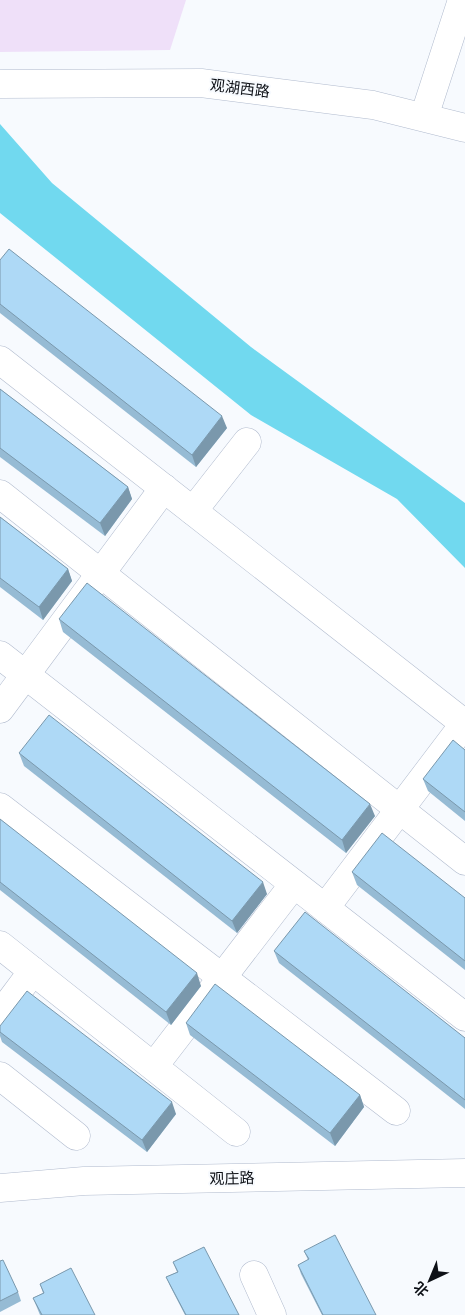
<svg xmlns="http://www.w3.org/2000/svg" width="465" height="1315" viewBox="0 0 465 1315" font-family="Merriweather,'Noto Sans SC',serif">
  <style>
    .green { fill: #efe0f9 }
    .water { fill: #71d9ef }
    .lines { fill: none; stroke-linecap: round; stroke-linejoin: round }
    .minor-casing { stroke: #b1bbce; stroke-width: 29 }
    .minor { stroke: #fff; stroke-width: 28 }
    .wall { fill: #96bbd4 }
    .shaded-wall { fill: #7a98ac }
    .building { fill: #aed9f6; stroke: #7a98ac }
    .labels { text-anchor: middle; dominant-baseline: central; stroke-width: 4; stroke-linejoin: round; paint-order: stroke }
    .street-label { font-size: 15px; fill: #0d1016; stroke: #f7fafe }
  </style>
  <rect width="100%" height="100%" fill="#f7fafe"/>
  <path class="green" d="M 0,0 L 186,0 L 170,50 L 0,52 Z"/>
  <path class="water" d="M 0,124 L 52,183 L 251,347 L 465,503 L 465,568 L 397,499 L 251,415 L 0,213 Z"/>
  <g class="lines">
    <g class="minor-casing">
      <g id="minor">
        <path d="M 0,84 L 201,83 L 373,105 L 465,128"/>
        <path d="M 424,117 L 462,0"/>
        <path d="M 0,360 L 465,724"/>
        <path d="M 0,494 L 465,861"/>
        <path d="M 193,511 L 247,442"/>
        <path d="M 0,655 L 465,1017"/>
        <path d="M 0,709 L 164,488"/>
        <path d="M 0,807 L 396,1111"/>
        <path d="M 325,908 L 465,723"/>
        <path d="M 0,945 L 236,1132"/>
        <path d="M 0,1015 L 33,971"/>
        <path d="M 154,1066 L 294,884"/>
        <path d="M 0,1076 L 76,1136"/>
        <path d="M 0,1188 L 84,1181 L 465,1173"/>
        <path d="M 254,1275 L 272,1315"/>
      </g>
    </g>
    <use href="#minor" class="minor"/>
  </g>
  <g class="wall">
    <path d="M 0,260 L 227,428 L 196,467 L 0,313 Z"/>
    <path d="M 0,389 L 128,487 L 132,499 L 105,536 L 0,457 Z"/>
    <path d="M 0,517 L 68,569 L 72,581 L 43,620 L 0,587 Z"/>
    <path d="M 59,619 L 375,816 L 346,853 L 63,632 Z"/>
    <path d="M 465,750 L 465,821 L 428,791 L 423,779 Z"/>
    <path d="M 19,753 L 267,894 L 237,933 L 24,766 Z"/>
    <path d="M 0,819 L 201,986 L 171,1025 L 0,890 Z"/>
    <path d="M 352,872 L 465,898 L 465,970 L 357,885 Z"/>
    <path d="M 274,951 L 465,1038 L 465,1109 L 279,963 Z"/>
    <path d="M 186,1023 L 360,1095 L 364,1107 L 335,1146 L 190,1035 Z"/>
    <path d="M 0,1026 L 176,1114 L 147,1152 L 2,1042 L 0,1036 Z"/>
    <path d="M 304,1251 L 376,1315 L 322,1315 L 301,1274 L 298,1265 L 308,1260 Z"/>
    <path d="M 0,1261 L 18,1292 L 21,1301 L 0,1312 Z"/>
    <path d="M 173,1262 L 239,1315 L 185,1315 L 170,1286 L 166,1277 L 177,1272 Z"/>
    <path d="M 40,1284 L 95,1315 L 40,1315 L 33,1298 L 43,1293 Z"/>
  </g>
  <g class="shaded-wall">
    <path d="M 222,416 L 227,428 L 196,467 L 192,455 Z"/>
    <path d="M 128,487 L 132,499 L 105,536 L 100,523 Z"/>
    <path d="M 68,569 L 72,581 L 43,620 L 39,607 Z"/>
    <path d="M 370,804 L 375,816 L 346,853 L 342,840 Z"/>
    <path d="M 263,882 L 267,894 L 237,933 L 232,921 Z"/>
    <path d="M 197,973 L 201,986 L 171,1025 L 166,1012 Z"/>
    <path d="M 360,1095 L 364,1107 L 335,1146 L 330,1133 Z"/>
    <path d="M 172,1102 L 176,1114 L 147,1152 L 142,1140 Z"/>
  </g>
  <g class="building">
    <path d="M 9,249 L 222,416 L 192,455 L 0,304 L 0,260 Z"/>
    <path d="M 0,389 L 128,487 L 100,523 L 0,448 Z"/>
    <path d="M 0,517 L 68,569 L 39,607 L 0,578 Z"/>
    <path d="M 87,583 L 370,804 L 342,840 L 59,619 Z"/>
    <path d="M 49,715 L 263,882 L 232,921 L 19,753 Z"/>
    <path d="M 453,740 L 465,750 L 465,812 L 423,779 Z"/>
    <path d="M 0,819 L 197,973 L 166,1012 L 0,882 Z"/>
    <path d="M 382,833 L 465,898 L 465,961 L 352,872 Z"/>
    <path d="M 305,912 L 465,1038 L 465,1100 L 274,951 Z"/>
    <path d="M 215,984 L 360,1095 L 330,1133 L 186,1023 Z"/>
    <path d="M 27,991 L 172,1102 L 142,1140 L 0,1032 L 0,1026 Z"/>
    <path d="M 335,1235 L 376,1315 L 323,1315 L 298,1265 L 309,1259 L 304,1251 Z"/>
    <path d="M 204,1247 L 239,1315 L 186,1315 L 166,1277 L 178,1272 L 173,1262 Z"/>
    <path d="M 3,1260 L 18,1292 L 0,1301 L 0,1261 Z"/>
    <path d="M 71,1268 L 95,1315 L 42,1315 L 33,1298 L 44,1293 L 40,1284 Z"/>
  </g>
  <g class="labels">
    <g class="street-label">
      <text transform="translate(240 88) rotate(7)">观湖西路</text>
      <text transform="translate(232 1178) rotate(-1)">观庄路</text>
    </g>
  </g>
  <g transform="translate(430 1280) rotate(224)" stroke="#f7fafe" stroke-width="4" paint-order="stroke">
  <path d="M0-4L9 19L0 12L-9 19Z" fill="#0d1016"/>
  <text y="-8" font-size="14" font-weight="bold" text-anchor="middle" fill="#0d1016">北</text>
  </g>
</svg>
